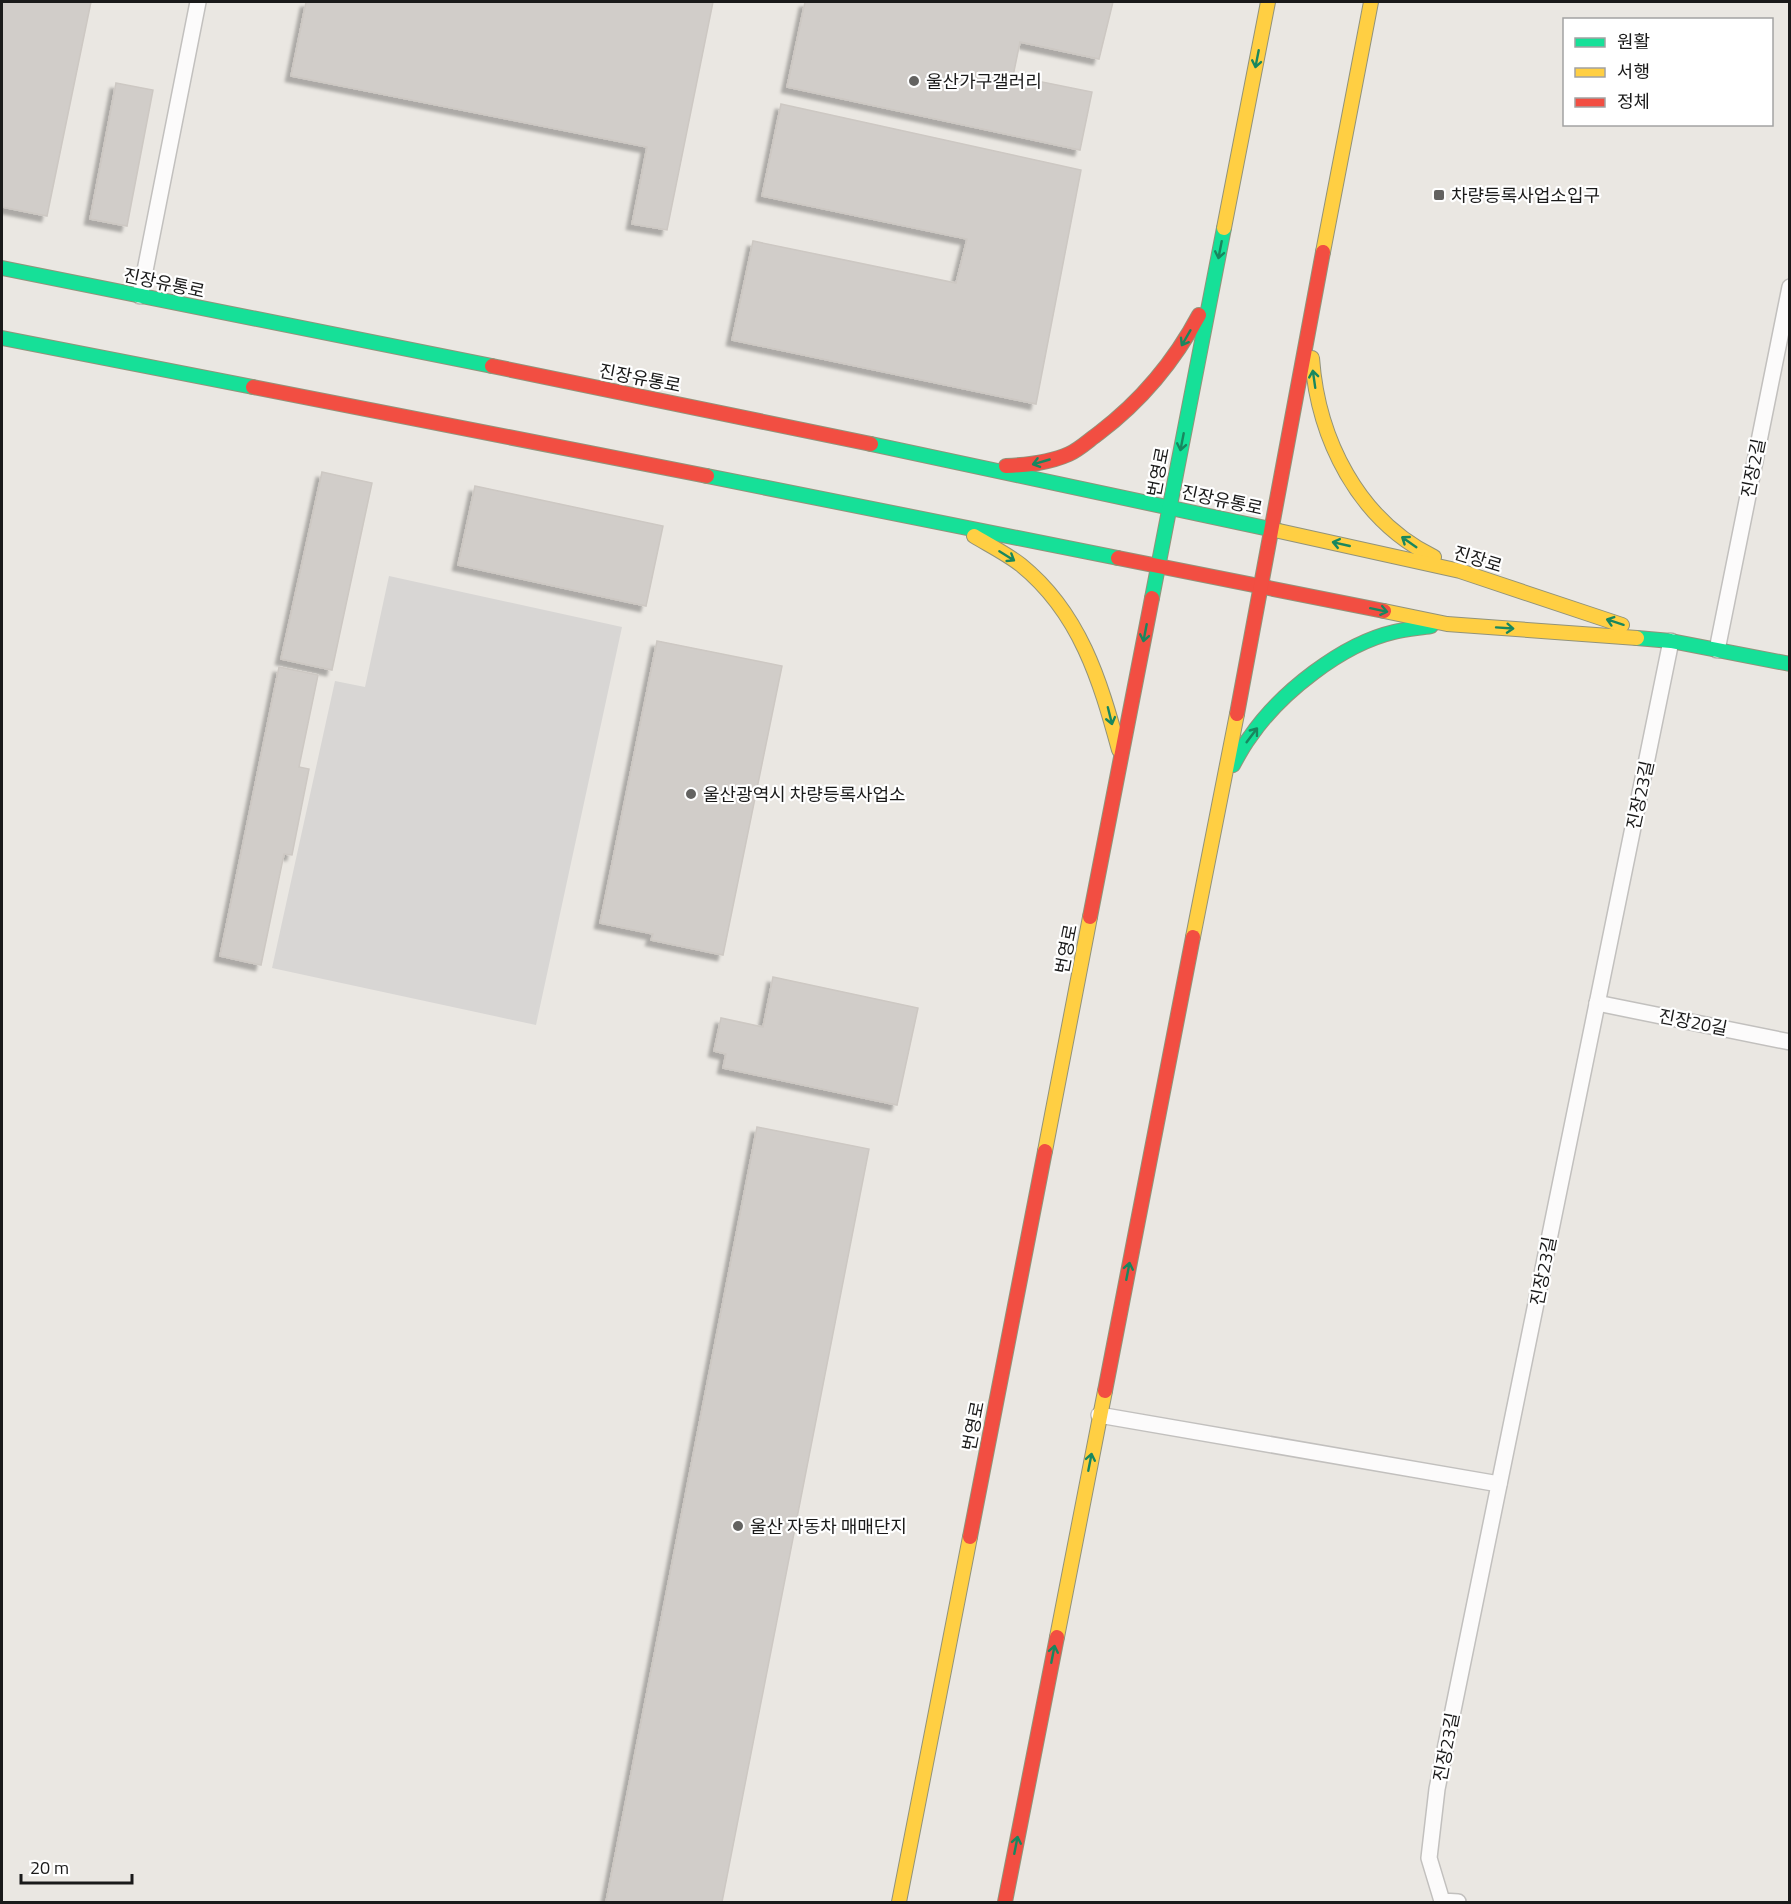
<svg xmlns="http://www.w3.org/2000/svg" width="1791" height="1904" viewBox="0 0 1791 1904" font-family="'Titillium Web','Noto Sans KR',sans-serif">
  <style>
    .parking { fill: #d8d6d4 }
    .building { fill: #d1cdc9; stroke: #cdc8c3; stroke-width: 1.5; filter: url(#shadow) }
    .lines { fill: none; stroke-linecap: round; stroke-linejoin: round }
    .lane-casing { stroke: #c2c0be; stroke-width: 18 }
    .fast-casing { stroke: #92937a; stroke-width: 16 }
    .slow-casing { stroke: #92937a; stroke-width: 16 }
    .jam-casing { stroke: #92937a; stroke-width: 16 }
    .lane { stroke: #fcfbfb; stroke-width: 15 }
    .fast { stroke: #16e098; stroke-width: 14 }
    .slow { stroke: #ffcf43; stroke-width: 14 }
    .jam { stroke: #f24e42; stroke-width: 14 }
    .oneway { stroke: #18875f }
    .poi-dot { fill: #636260; stroke: #fff; stroke-width: 2 }
    .labels { text-anchor: middle; dominant-baseline: central; stroke-width: 4.5; stroke-linejoin: round; paint-order: stroke }
    .poi-label { font-size: 18px; fill: #1a1a1a; stroke: #fff; text-anchor: start }
    .street-label { font-size: 18px; fill: #1a1a1a; stroke: #fff }
  </style>
  <defs>
    <filter id="shadow"><feDropShadow dx="-5.5" dy="5.5" stdDeviation="1.5" flood-color="#0004"/></filter>
  </defs>
  <rect width="100%" height="100%" fill="#eae7e2"/>
  <path class="parking" d="M 389,576 L 622,627 L 536,1025 L 272,968 L 335,681 L 365,687 Z"/>
  <g class="building">
    <path d="M 2,2 L 91,2 L 47,216 L 2,207 Z"/>
    <path d="M 306,2 L 713,2 L 667,230 L 632,224 L 647,147 L 291,76 Z"/>
    <path d="M 805,2 L 1113,2 L 1099,59 L 1020,42 L 1013,76 L 1092,92 L 1080,150 L 787,87 Z"/>
    <path d="M 116,83 L 153,90 L 127,226 L 90,219 Z"/>
    <path d="M 781,104 L 1081,170 L 1036,404 L 732,340 L 753,241 L 956,283 L 967,239 L 762,196 Z"/>
    <path d="M 322,472 L 372,483 L 332,670 L 281,659 Z"/>
    <path d="M 475,486 L 663,526 L 646,606 L 458,565 Z"/>
    <path d="M 657,641 L 782,666 L 723,955 L 651,940 L 653,934 L 600,923 Z"/>
    <path d="M 279,667 L 318,675 L 299,767 L 309,769 L 292,855 L 284,854 L 261,965 L 220,956 Z"/>
    <path d="M 773,977 L 918,1008 L 897,1105 L 723,1068 L 726,1054 L 714,1051 L 721,1018 L 763,1027 Z"/>
    <path d="M 757,1127 L 869,1149 L 722,1902 L 606,1902 Z"/>
  </g>
  <g class="lines">
    <g class="lane-casing">
      <g id="lane">
        <path d="M 140,296 L 198,2"/>
        <path d="M 1717,650 L 1790,287"/>
        <path d="M 1597,1003 L 1790,1042"/>
        <path d="M 1099,1415 L 1499,1484"/>
        <path d="M 1458,1902 L 1442,1901 L 1429,1858 L 1437,1789 L 1671,641"/>
      </g>
    </g>
    <g class="fast-casing">
      <g id="fast">
        <path d="M 2,268 L 492,366"/>
        <path d="M 2,338 L 253,387"/>
        <path d="M 871,444 L 1279,531"/>
        <path d="M 707,476 L 1118,558"/>
        <path d="M 1152,598 L 1224,228"/>
        <path d="M 1637,638 L 1671,641 L 1790,664"/>
        <path d="M 1233,765 C 1238,756 1243,746 1250,737 C 1280,693 1342,644 1394,632 C 1406,629 1419,628 1431,626"/>
      </g>
    </g>
    <g class="slow-casing">
      <g id="slow">
        <path d="M 1224,228 L 1268,2"/>
        <path d="M 1323,252 L 1371,2"/>
        <path d="M 1312,358 C 1318,439 1358,520 1434,557"/>
        <path d="M 1279,531 L 1460,571 L 1622,625"/>
        <path d="M 974,536 C 989,545 1007,554 1021,565 C 1080,613 1100,680 1119,750"/>
        <path d="M 1384,611 L 1447,624 L 1637,638"/>
        <path d="M 1193,937 L 1237,714"/>
        <path d="M 1045,1151 L 1090,917"/>
        <path d="M 1057,1637 L 1105,1391"/>
        <path d="M 899,1902 L 970,1537"/>
      </g>
    </g>
    <g class="jam-casing">
      <g id="jam">
        <path d="M 492,366 L 871,444"/>
        <path d="M 253,387 L 707,476"/>
        <path d="M 1006,466 C 1027,465 1049,463 1069,454 C 1080,449 1089,440 1099,433 C 1141,401 1174,362 1199,315"/>
        <path d="M 1118,558 L 1384,611"/>
        <path d="M 1237,714 L 1323,252"/>
        <path d="M 1090,917 L 1152,598"/>
        <path d="M 1105,1391 L 1193,937"/>
        <path d="M 970,1537 L 1045,1151"/>
        <path d="M 1005,1902 L 1057,1637"/>
      </g>
    </g>
    <use href="#lane" class="lane"/>
    <use href="#fast" class="fast"/>
    <use href="#slow" class="slow"/>
    <use href="#jam" class="jam"/>
  </g>
  <defs><path id="oneway-shaft" d="M-6 0H5M1.5-3L5.5 0L1.5 3" fill="none" stroke-width="1.6" stroke-linecap="round" stroke-linejoin="round" transform="scale(1.5)"/></defs>
  <g class="oneway">
    <use href="#oneway-shaft" transform="translate(1257 59) rotate(101)"/>
    <use href="#oneway-shaft" transform="translate(1220 250) rotate(101)"/>
    <use href="#oneway-shaft" transform="translate(1186 338) rotate(120)"/>
    <use href="#oneway-shaft" transform="translate(1314 379) rotate(-98)"/>
    <use href="#oneway-shaft" transform="translate(1182 442) rotate(101)"/>
    <use href="#oneway-shaft" transform="translate(1041 462) rotate(164)"/>
    <use href="#oneway-shaft" transform="translate(1409 542) rotate(-145)"/>
    <use href="#oneway-shaft" transform="translate(1341 544) rotate(-167)"/>
    <use href="#oneway-shaft" transform="translate(1007 556) rotate(32)"/>
    <use href="#oneway-shaft" transform="translate(1379 610) rotate(12)"/>
    <use href="#oneway-shaft" transform="translate(1615 622) rotate(-162)"/>
    <use href="#oneway-shaft" transform="translate(1505 628) rotate(4)"/>
    <use href="#oneway-shaft" transform="translate(1145 633) rotate(101)"/>
    <use href="#oneway-shaft" transform="translate(1110 716) rotate(76)"/>
    <use href="#oneway-shaft" transform="translate(1252 735) rotate(-53)"/>
    <use href="#oneway-shaft" transform="translate(1128 1271) rotate(-79)"/>
    <use href="#oneway-shaft" transform="translate(1090 1462) rotate(-79)"/>
    <use href="#oneway-shaft" transform="translate(1053 1654) rotate(-79)"/>
    <use href="#oneway-shaft" transform="translate(1016 1845) rotate(-79)"/>
  </g>
  <g class="poi-dot">
    <circle cx="914" cy="81" r="6"/>
    <rect x="1433" y="189" width="12" height="12" rx="3"/>
    <circle cx="691" cy="794" r="6"/>
    <circle cx="738" cy="1526" r="6"/>
  </g>
  <g class="labels">
    <g class="poi-label">
      <text x="926" y="81">울산가구갤러리</text>
      <text x="1451" y="195">차량등록사업소입구</text>
      <text x="703" y="794">울산광역시 차량등록사업소</text>
      <text x="750" y="1526">울산 자동차 매매단지</text>
    </g>
    <g class="street-label">
      <text transform="translate(164 283) rotate(12)">진장유통로</text>
      <text transform="translate(640 378) rotate(11)">진장유통로</text>
      <text transform="translate(1753 468) rotate(-79)">진장2길</text>
      <text transform="translate(1158 472) rotate(-79)">번영로</text>
      <text transform="translate(1222 500) rotate(12)">진장유통로</text>
      <text transform="translate(1478 559) rotate(17)">진장로</text>
      <text transform="translate(1640 795) rotate(-78)">진장23길</text>
      <text transform="translate(1066 949) rotate(-79)">번영로</text>
      <text transform="translate(1693 1022) rotate(11)">진장20길</text>
      <text transform="translate(1543 1271) rotate(-79)">진장23길</text>
      <text transform="translate(973 1426) rotate(-79)">번영로</text>
      <text transform="translate(1446 1747) rotate(-79)">진장23길</text>
    </g>
  </g>
  <rect width="1791" height="1904" fill="none" stroke="#1a1a1a" stroke-width="6"/>
  <rect x="1563" y="18" width="210" height="108" fill="#ffffff" stroke="#a3a3a3" stroke-width="1.5"/>
  <rect x="1575" y="38" width="30" height="9" fill="#16e098" stroke="#a3a3a3" stroke-width="1.5"/>
  <text x="1617" y="48" font-size="18" fill="#1a1a1a">원활</text>
  <rect x="1575" y="68" width="30" height="9" fill="#ffcf43" stroke="#a3a3a3" stroke-width="1.5"/>
  <text x="1617" y="78" font-size="18" fill="#1a1a1a">서행</text>
  <rect x="1575" y="98" width="30" height="9" fill="#f24e42" stroke="#a3a3a3" stroke-width="1.5"/>
  <text x="1617" y="108" font-size="18" fill="#1a1a1a">정체</text>
  <path d="M21 1874v9h111v-9" fill="none" stroke="#1a1a1a" stroke-width="3"/>
  <text x="30" y="1874" font-size="18" fill="#1a1a1a" stroke="#ffffff" stroke-width="4.5" paint-order="stroke">20 m</text>
</svg>
